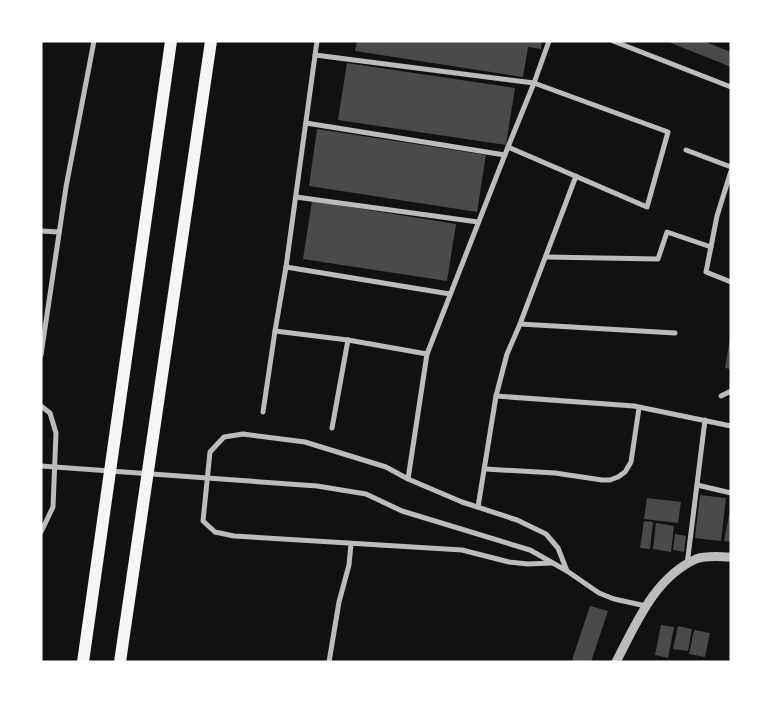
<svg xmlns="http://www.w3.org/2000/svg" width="772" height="703" viewBox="0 0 772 703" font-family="Figtree,sans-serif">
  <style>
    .building { fill: #4a4a4a }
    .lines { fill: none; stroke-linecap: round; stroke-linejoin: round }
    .minor { stroke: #bcbcbc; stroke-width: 5 }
    .tertiary { stroke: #bcbcbc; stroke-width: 9 }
    .motorway { stroke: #f5f5f5; stroke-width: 12 }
  </style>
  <rect width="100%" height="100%" fill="#111"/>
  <g class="building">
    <path d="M 357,41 L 542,41 L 541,49 L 528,47 L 523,77 L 355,51 Z"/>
    <path d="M 666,41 L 703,41 L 731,52 L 731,67 Z"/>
    <path d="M 347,63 L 515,88 L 506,145 L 338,120 Z"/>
    <path d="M 317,129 L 486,155 L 477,212 L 309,186 Z"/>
    <path d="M 312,201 L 456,224 L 447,281 L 303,259 Z"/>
    <path d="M 730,338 L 731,338 L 731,369 L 725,368 Z"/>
    <path d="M 700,495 L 726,498 L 721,541 L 695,538 Z"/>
    <path d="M 647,498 L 681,502 L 678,523 L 644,519 Z"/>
    <path d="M 730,510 L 731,510 L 731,542 L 724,541 Z"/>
    <path d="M 644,521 L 653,522 L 650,549 L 640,548 Z"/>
    <path d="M 656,523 L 674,526 L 671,552 L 653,549 Z"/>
    <path d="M 675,534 L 686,536 L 684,552 L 673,550 Z"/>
    <path d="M 590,606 L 608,611 L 591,662 L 577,662 L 572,660 Z"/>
    <path d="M 661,625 L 674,627 L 668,658 L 655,655 Z"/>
    <path d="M 678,626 L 692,629 L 688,651 L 673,649 Z"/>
    <path d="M 694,630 L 710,633 L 705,657 L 689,654 Z"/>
  </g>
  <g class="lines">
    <g class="minor">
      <path d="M 613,41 L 731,87"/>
      <path d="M 315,55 L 534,83 L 668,132 L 647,207 L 508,147"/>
      <path d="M 306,123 L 505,155"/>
      <path d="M 686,150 L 731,167"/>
      <path d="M 731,171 L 717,216 L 706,272 L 731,282"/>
      <path d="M 296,197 L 478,222"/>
      <path d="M 41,231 L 59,232"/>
      <path d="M 546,257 L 658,259 L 667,232 L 711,247"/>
      <path d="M 286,267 L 450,294"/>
      <path d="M 520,324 L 675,333"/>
      <path d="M 275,331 L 348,340 L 427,354"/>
      <path d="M 41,355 L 66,187 L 94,41"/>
      <path d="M 496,396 L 634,406 L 731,426"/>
      <path d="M 721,396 L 731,391"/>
      <path d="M 41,406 L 50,413 L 56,433 L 53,507 L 41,532"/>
      <path d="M 263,412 L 275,331 L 286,267 L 317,41"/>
      <path d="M 332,428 L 348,340"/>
      <path d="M 41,466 L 317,486 L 366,494 L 402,511 L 530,550 L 567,571 L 599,593 L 614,599 L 646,606"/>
      <path d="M 485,469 L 555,473 L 602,480 L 610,480 L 618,477 L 625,472 L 631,462 L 639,408"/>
      <path d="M 408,479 L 427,354 L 508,147 L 534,83 L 549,41"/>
      <path d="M 697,485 L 731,493"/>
      <path d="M 478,507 L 496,396 L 507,354 L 520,324 L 576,176"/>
      <path d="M 552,563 L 528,564 L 509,562 L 462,550 L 234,536 L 215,532 L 203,521 L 210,452 L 224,437 L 243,434 L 305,442 L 386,467 L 408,479 L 462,502 L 517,520 L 546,534 L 558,548 L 567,571"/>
      <path d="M 687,565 L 705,420"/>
      <path d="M 329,662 L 339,602 L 349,565 L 351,544"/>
    </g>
    <path class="tertiary" d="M 616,662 C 636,624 654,578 696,559 C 706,555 720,557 731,557"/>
    <g class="motorway">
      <path d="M 83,662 L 171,41"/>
      <path d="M 120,662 L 211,41"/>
    </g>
  </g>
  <rect width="772" height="703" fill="none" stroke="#ffffff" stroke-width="85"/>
</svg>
